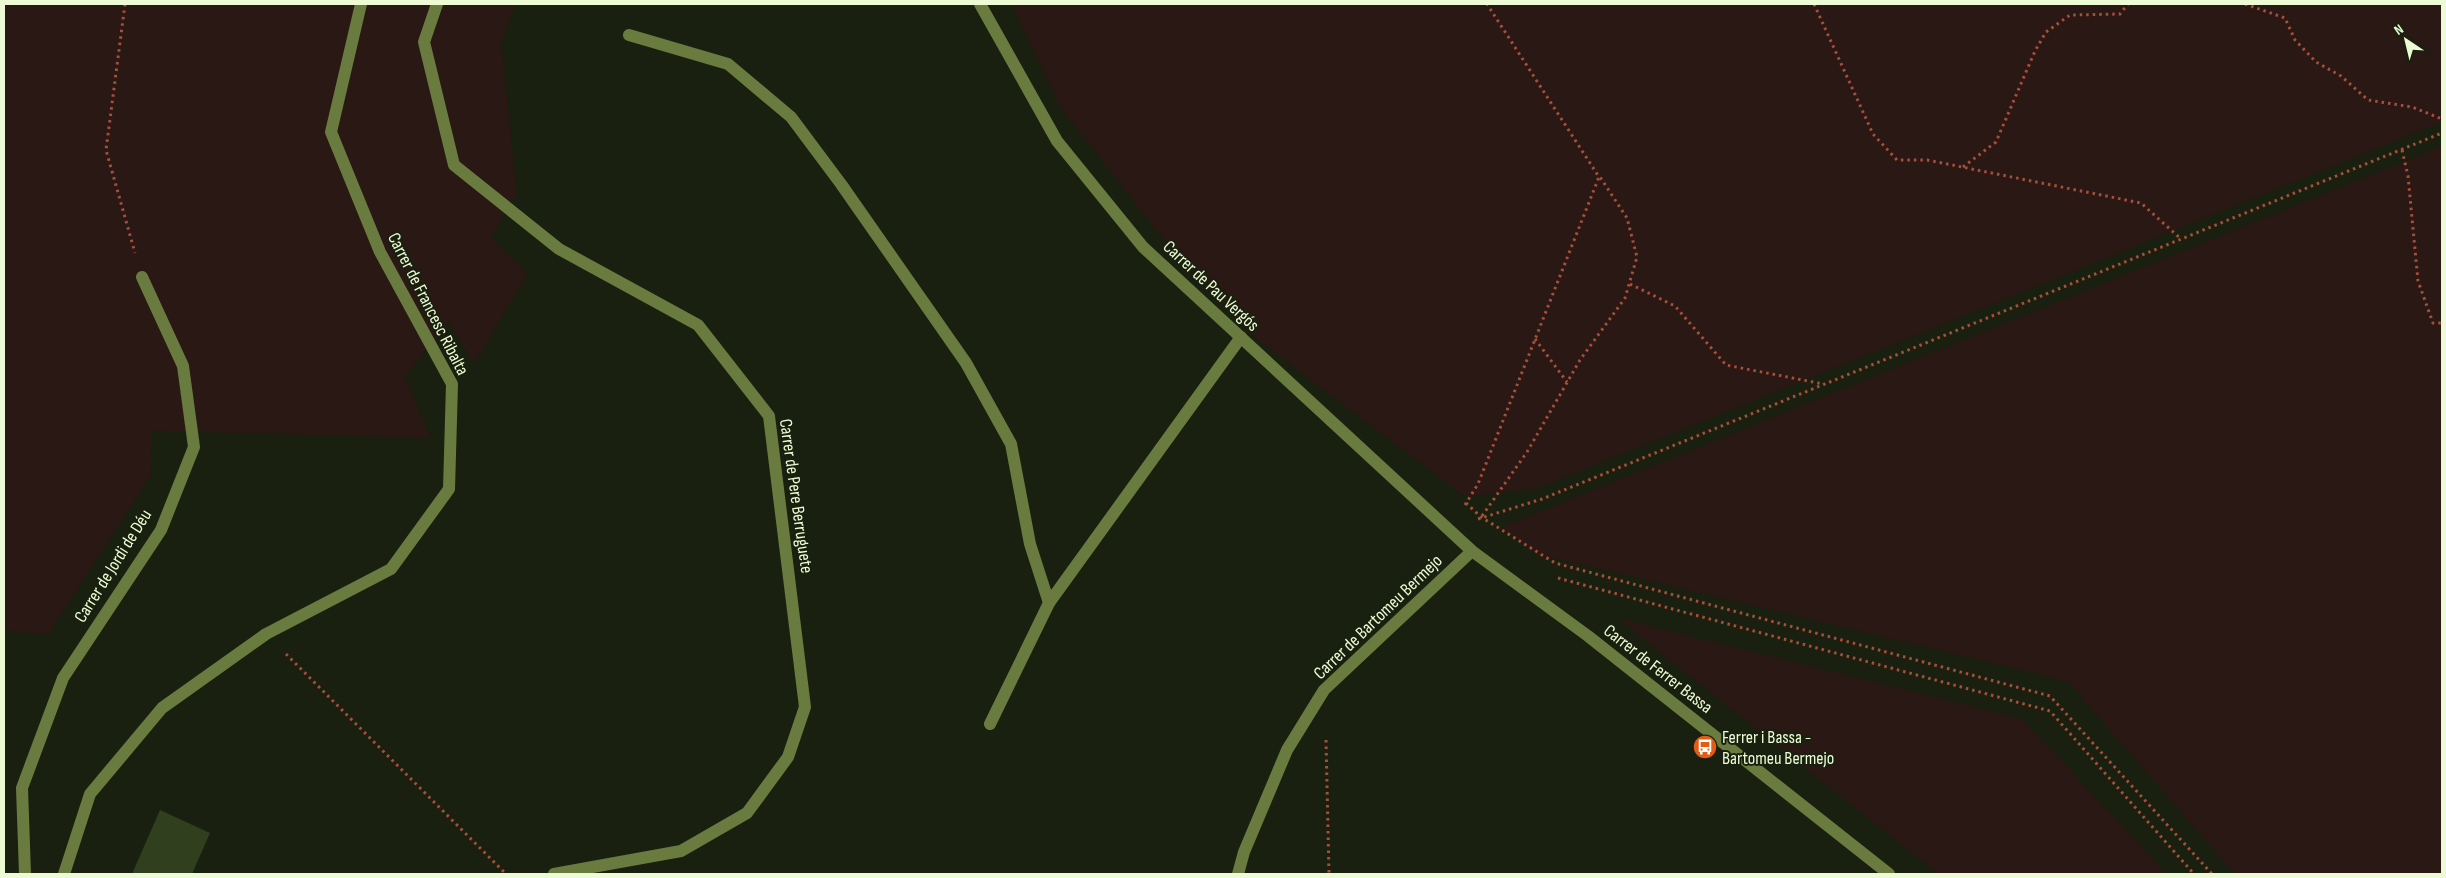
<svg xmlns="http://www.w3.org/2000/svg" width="2446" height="878" viewBox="0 0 2446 878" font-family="'Sofia Sans Condensed',sans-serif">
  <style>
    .green { fill: #291813 }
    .building { fill: #303f1d }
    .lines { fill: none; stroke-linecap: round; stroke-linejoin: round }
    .path { stroke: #a84e3a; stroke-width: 3; stroke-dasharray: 2.5 4; stroke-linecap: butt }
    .minor { stroke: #6a7b3f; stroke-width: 12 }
    .labels { text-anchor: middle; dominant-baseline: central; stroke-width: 4; stroke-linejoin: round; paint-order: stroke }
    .street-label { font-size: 18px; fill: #ecfbd3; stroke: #19200f }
    .poi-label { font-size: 18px; fill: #ecfbd3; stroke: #19200f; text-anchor: start }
  </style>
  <rect width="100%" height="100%" fill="#19200f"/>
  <g class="green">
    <path d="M 4,4 L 516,4 L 501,43 L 517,193 L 491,238 L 528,273 L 474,364 L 449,322 L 405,376 L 431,438 L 152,431 L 151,475 L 48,635 L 4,630 Z"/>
    <path d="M 1011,4 L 2442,4 L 2442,122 L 1538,488 L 1465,497 L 1248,332 L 1180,260 L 1061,108 Z"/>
    <path d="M 2442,146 L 2442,874 L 2235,874 L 2067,681 L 1555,558 L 1540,557 L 1502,527 Z"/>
    <path d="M 1617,618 L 2023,719 L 2167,874 L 1938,874 Z"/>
  </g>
  <path class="building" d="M 160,810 L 210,833 L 192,874 L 132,874 Z"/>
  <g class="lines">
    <g class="path">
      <path d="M 125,4 L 106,150 L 135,253"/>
      <path d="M 1814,4 L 1873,134 L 1897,160 L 1927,160 L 2141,203 L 2181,239"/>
      <path d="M 2245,4 L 2285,18 L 2295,40 L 2316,62 L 2341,76 L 2368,100 L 2412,107 L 2442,119"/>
      <path d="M 2402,150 L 2408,176 L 2418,281 L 2433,323 L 2442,323"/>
      <path d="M 1963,167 L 1996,142 L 2035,51 L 2046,32 L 2070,15 L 2120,14 L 2128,4"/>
      <path d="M 1630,284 L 1675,306 L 1726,365 L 1823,384"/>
      <path d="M 1535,339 L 1567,382"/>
      <path d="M 1466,503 L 1481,517 L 1555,563 L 2050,696 L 2212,874"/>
      <path d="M 1465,505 L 1478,484 L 1599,177 L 1487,4"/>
      <path d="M 1482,516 L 1527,452 L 1580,360 L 1625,298 L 1637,257 L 1627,218 L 1600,177"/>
      <path d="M 1478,519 L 1542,499 L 2442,133"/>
      <path d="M 1558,578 L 2050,711 L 2194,874"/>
      <path d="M 286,654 L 506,874"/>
      <path d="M 1326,740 L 1329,874"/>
    </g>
    <g class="minor">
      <path d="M 437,4 L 424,42 L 454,165 L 559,249 L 698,325 L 769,416 L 805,707 L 788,757 L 747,813 L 681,851 L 554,874"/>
      <path d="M 980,4 L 1057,141 L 1143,247 L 1472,551 L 1588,636 L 1889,874"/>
      <path d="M 629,35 L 728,64 L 791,117 L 841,184 L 966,363 L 1011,444 L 1030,544 L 1049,603"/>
      <path d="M 990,724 L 1049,603 L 1241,337"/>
      <path d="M 25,874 L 22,788 L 63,678 L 161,530 L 194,447 L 183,366 L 142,277"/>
      <path d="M 64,874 L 90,794 L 162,708 L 266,634 L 391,569 L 449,489 L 452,384 L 380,252 L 331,132 L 361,4"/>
      <path d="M 1238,874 L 1244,852 L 1287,750 L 1324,690 L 1472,551"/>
    </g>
  </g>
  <defs>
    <g id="bus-disc" transform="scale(1.25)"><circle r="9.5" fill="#e35c16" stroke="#19200f"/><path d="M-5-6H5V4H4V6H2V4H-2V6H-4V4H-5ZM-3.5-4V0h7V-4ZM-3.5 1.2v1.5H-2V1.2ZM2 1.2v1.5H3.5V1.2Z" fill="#fff"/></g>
  </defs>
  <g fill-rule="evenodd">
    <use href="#bus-disc" x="1705" y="747"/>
  </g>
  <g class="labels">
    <g class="street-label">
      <text transform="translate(1211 286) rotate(43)">Carrer de Pau Vergós</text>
      <text transform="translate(428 304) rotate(63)">Carrer de Francesc Ribalta</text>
      <text transform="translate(796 496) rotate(82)">Carrer de Pere Berruguete</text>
      <text transform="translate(113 566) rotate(-58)">Carrer de Jordi de Déu</text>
      <text transform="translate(1378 617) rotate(-44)">Carrer de Bartomeu Bermejo</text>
      <text transform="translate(1658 669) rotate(38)">Carrer de Ferrer Bassa</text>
    </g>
    <g class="poi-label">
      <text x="1722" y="737">Ferrer i Bassa -<tspan x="1722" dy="21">Bartomeu Bermejo</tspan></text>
    </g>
  </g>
  <rect width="2446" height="878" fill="none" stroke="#ecfbd3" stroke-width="10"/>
  <g transform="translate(2406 40) rotate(325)" stroke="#19200f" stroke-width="4" paint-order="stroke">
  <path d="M0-4L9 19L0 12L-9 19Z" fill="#ecfbd3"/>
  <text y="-8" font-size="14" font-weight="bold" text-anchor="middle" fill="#ecfbd3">N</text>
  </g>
</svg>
